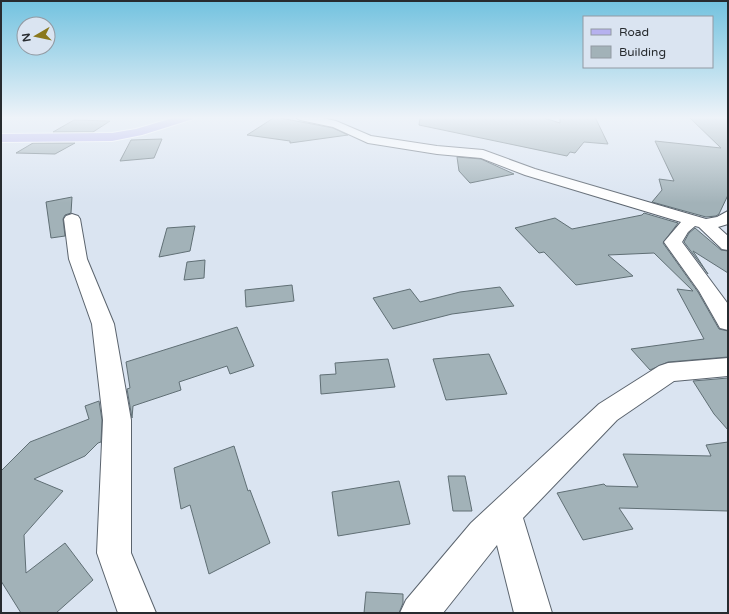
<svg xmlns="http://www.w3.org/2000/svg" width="729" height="614" viewBox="0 0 729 614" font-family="'Varela Round',sans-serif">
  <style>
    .building { fill: #a2b2b8; stroke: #606f75 }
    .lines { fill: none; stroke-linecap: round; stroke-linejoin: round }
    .minor-casing { stroke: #5b646e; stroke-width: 2 }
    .major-casing { stroke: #fff; stroke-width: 2 }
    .minor { fill: #fff; fill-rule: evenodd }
    .major { fill: #b6b1ef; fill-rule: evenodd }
  </style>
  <rect width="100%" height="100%" fill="#dae4f1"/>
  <g class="building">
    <path d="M 275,117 L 333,128 L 348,135 L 290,143 L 290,141 L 247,135 Z"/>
    <path d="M 420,117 L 541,117 L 560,123 L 560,117 L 595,117 L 608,144 L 584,142 L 575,153 L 570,152 L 567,156 L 419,125 Z"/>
    <path d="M 689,117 L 728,117 L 728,195 L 719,214 L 716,216 L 706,217 L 652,202 L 662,190 L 659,179 L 674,181 L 655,141 L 721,148 Z"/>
    <path d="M 74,120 L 110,121 L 93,132 L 53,132 Z"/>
    <path d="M 162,139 L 154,158 L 120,161 L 131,140 Z"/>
    <path d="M 33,143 L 75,143 L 55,154 L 16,153 Z"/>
    <path d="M 457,157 L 481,159 L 514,174 L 470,183 L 459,171 Z"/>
    <path d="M 72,197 L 71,213 L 65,215 L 63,219 L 65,236 L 51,238 L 46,202 Z"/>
    <path d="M 644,213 L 678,223 L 663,243 L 698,292 L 719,329 L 728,331 L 728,357 L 668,362 L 650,370 L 631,349 L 704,339 L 677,289 L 693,291 L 654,253 L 608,255 L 633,276 L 576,285 L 544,252 L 539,253 L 515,228 L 555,218 L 572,229 L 642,215 Z"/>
    <path d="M 195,226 L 190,251 L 159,257 L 167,228 Z"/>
    <path d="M 695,228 L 721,250 L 728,251 L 728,273 L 693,251 L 708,274 L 684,242 L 689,233 Z"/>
    <path d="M 205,260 L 204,278 L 184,280 L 187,262 Z"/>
    <path d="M 292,285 L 294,301 L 246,307 L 245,290 Z"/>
    <path d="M 500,287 L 514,306 L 452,314 L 393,329 L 373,298 L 410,289 L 420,302 L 460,292 Z"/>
    <path d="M 237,327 L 254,366 L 230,374 L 227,366 L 179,382 L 181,390 L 133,406 L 132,418 L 127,389 L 130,388 L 126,362 Z"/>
    <path d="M 489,354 L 507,394 L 446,400 L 433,359 Z"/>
    <path d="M 388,359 L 395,387 L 321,394 L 320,375 L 336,374 L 335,363 Z"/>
    <path d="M 728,378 L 728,430 L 714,414 L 693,381 Z"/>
    <path d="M 99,401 L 102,420 L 101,442 L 98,443 L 85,456 L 34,479 L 63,491 L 24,535 L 26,573 L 65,543 L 93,580 L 56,613 L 21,613 L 1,581 L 1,471 L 30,442 L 89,419 L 85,406 Z"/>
    <path d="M 728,442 L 728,511 L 619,508 L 633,529 L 583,540 L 557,493 L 604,484 L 606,486 L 638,487 L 623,454 L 711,456 L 706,445 Z"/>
    <path d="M 234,446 L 248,491 L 250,490 L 270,543 L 209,574 L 190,505 L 181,509 L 174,468 Z"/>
    <path d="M 448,476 L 465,476 L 472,511 L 453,511 Z"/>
    <path d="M 399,481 L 410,524 L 338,536 L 332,492 Z"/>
    <path d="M 366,592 L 403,594 L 403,603 L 399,613 L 364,613 Z"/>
  </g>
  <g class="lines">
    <g class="minor-casing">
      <g id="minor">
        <path d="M 295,117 L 318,117 L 336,121 L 371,136 L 437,146 L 483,150 L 535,169 L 706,219 L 717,217 L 728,211 L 728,224 L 718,227 L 728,236 L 728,250 L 722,249 L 699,227 L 695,226 L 688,232 L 682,242 L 728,304 L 728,330 L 720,328 L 699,291 L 664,242 L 681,222 L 525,175 L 481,158 L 437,154 L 368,143 L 333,127 L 300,120 Z"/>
        <path d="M 72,214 L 78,216 L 80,219 L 87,259 L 114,324 L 131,420 L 131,553 L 156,613 L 118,613 L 97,553 L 103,420 L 92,324 L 69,259 L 64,219 L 66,216 Z"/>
        <path d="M 728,358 L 728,376 L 674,381 L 617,420 L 523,518 L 552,613 L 514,613 L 497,545 L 443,613 L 400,613 L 406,600 L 471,523 L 599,404 L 659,366 L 668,363 Z"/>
      </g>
    </g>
    <g class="major-casing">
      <path id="major" d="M 176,117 L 194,117 L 193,119 L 142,135 L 112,141 L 1,142 L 1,134 L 112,133 L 136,129 Z"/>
    </g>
    <use href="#minor" class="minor"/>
    <use href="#major" class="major"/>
  </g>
  <linearGradient id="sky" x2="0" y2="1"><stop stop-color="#72c2df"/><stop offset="0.58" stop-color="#eef3f9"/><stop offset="1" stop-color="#eef3f9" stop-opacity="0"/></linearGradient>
  <rect width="729" height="203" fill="url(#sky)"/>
  <rect width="729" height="614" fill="none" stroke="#272b2f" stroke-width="4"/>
  <rect x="583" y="16" width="130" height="52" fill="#dae4f1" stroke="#929aa3"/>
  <rect x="591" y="29" width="20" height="6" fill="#b6b1ef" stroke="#929aa3"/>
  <text x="619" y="36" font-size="12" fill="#272b2f">Road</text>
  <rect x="591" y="46" width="20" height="12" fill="#a2b2b8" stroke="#929aa3"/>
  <text x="619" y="56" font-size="12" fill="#272b2f">Building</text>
  <g transform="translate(36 36) rotate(261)"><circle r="19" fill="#dae4f1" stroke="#929aa3"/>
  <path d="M0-3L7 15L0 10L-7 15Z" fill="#8a781d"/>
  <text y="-6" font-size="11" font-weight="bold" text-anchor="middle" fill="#272b2f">N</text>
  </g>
</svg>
